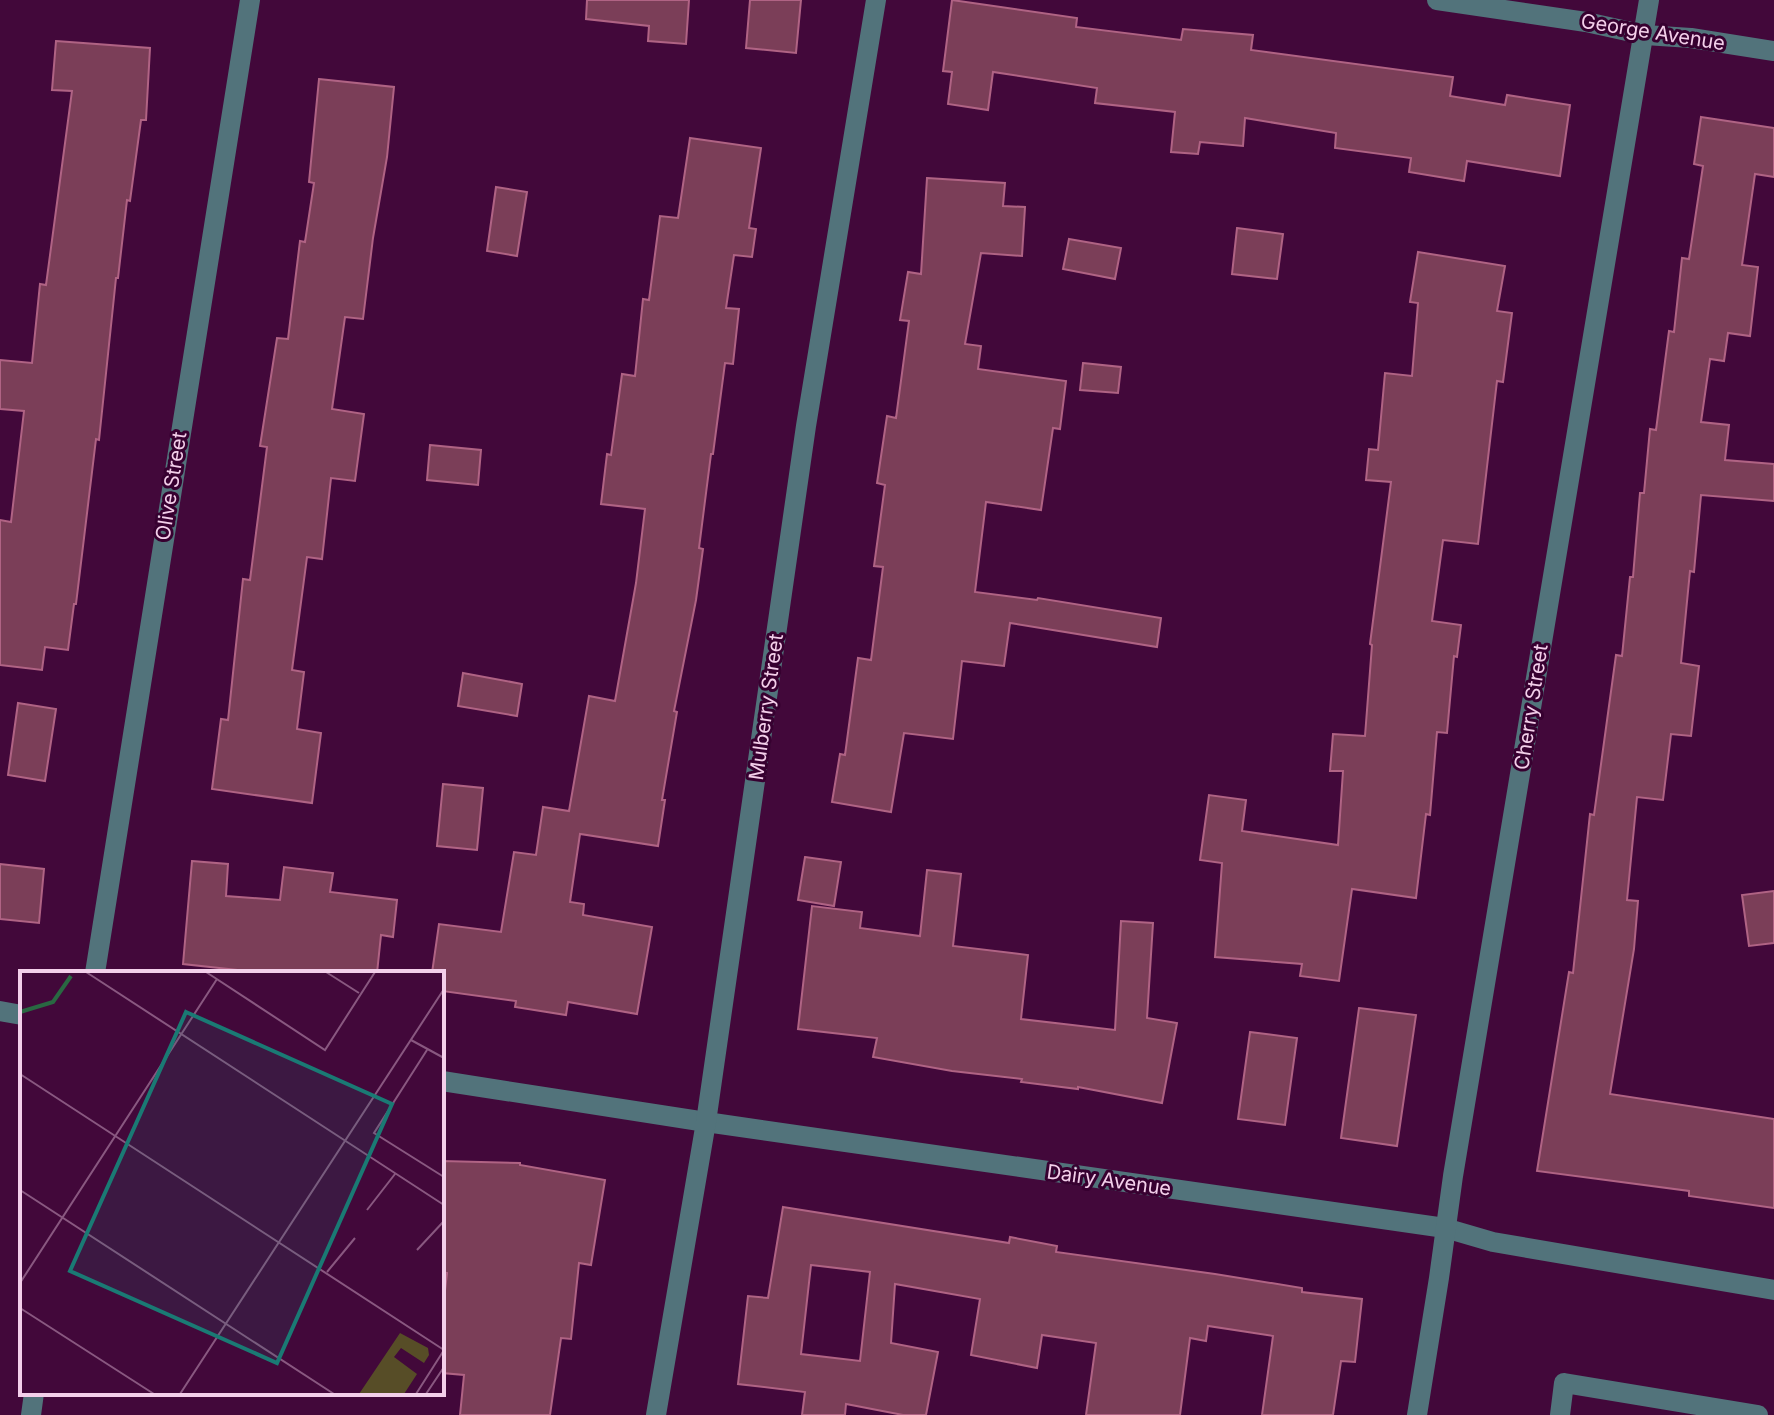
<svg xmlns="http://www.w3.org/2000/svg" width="1774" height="1415" viewBox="0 0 1774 1415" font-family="Inter,sans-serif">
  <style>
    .building { fill: #7b3e58; stroke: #b06384; stroke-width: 2; fill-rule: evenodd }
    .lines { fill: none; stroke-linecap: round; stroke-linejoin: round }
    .minor { stroke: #52737b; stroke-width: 20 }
    .labels { text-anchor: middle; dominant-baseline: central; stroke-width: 6; stroke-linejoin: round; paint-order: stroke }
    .street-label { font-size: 20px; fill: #f3cfea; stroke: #370030 }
    .inset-river { fill: none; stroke: #296842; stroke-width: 4 }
    .inset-road { fill: none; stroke: #895880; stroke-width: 2 }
    .view { fill: #1a7a74; fill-opacity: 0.15; stroke: #1a7a74; stroke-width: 4 }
    .inset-edge { fill: none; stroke: #f3cfea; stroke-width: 4 }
  </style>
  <rect width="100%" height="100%" fill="#42083a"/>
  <g class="building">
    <path d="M 587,0 L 689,0 L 686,44 L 648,41 L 649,26 L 586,19 Z"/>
    <path d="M 750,0 L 801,0 L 796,53 L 746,48 Z"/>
    <path d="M 952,0 L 1077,18 L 1076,27 L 1181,40 L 1183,29 L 1253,35 L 1251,50 L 1453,77 L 1450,96 L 1505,105 L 1507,95 L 1570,105 L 1560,176 L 1467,161 L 1464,181 L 1409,172 L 1411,158 L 1335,148 L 1336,133 L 1245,118 L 1243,146 L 1200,142 L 1198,154 L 1171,152 L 1175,112 L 1095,103 L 1097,88 L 993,72 L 988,110 L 948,104 L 952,72 L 943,71 Z"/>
    <path d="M 56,41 L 150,48 L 146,120 L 141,120 L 130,201 L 127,200 L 118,278 L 116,278 L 99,440 L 96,439 L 76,604 L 74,604 L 68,650 L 45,647 L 42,670 L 0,665 L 0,520 L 11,522 L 24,411 L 0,409 L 0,360 L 32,363 L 40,284 L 46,285 L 72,91 L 52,90 Z"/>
    <path d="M 319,79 L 394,87 L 387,157 L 373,238 L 363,319 L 345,317 L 332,409 L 364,414 L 355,481 L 331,478 L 322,559 L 307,557 L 292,670 L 304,672 L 297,729 L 321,733 L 312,803 L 212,789 L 221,719 L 228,720 L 243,579 L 250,580 L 267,447 L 260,446 L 277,338 L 288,339 L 300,241 L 305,242 L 314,183 L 309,182 Z"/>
    <path d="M 1701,117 L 1774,128 L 1774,177 L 1755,174 L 1742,265 L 1758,267 L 1750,336 L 1728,333 L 1724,361 L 1710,359 L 1701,422 L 1729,425 L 1725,460 L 1774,464 L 1774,501 L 1701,495 L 1694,572 L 1690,571 L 1681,663 L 1699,666 L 1691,736 L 1671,734 L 1663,800 L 1637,797 L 1627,900 L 1638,901 L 1634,949 L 1610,1094 L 1774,1119 L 1774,1208 L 1689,1196 L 1689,1191 L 1537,1171 L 1569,972 L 1573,973 L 1590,814 L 1594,815 L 1616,655 L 1622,656 L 1630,577 L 1633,577 L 1640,493 L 1644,493 L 1650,429 L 1656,430 L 1669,331 L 1674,332 L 1682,258 L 1689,259 L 1703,166 L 1694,164 Z"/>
    <path d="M 690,138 L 761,148 L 749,228 L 756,229 L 752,257 L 734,255 L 726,308 L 739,309 L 733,364 L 725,363 L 713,454 L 711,454 L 699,548 L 703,549 L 696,600 L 674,711 L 677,712 L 662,800 L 665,800 L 658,846 L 580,834 L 570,902 L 584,904 L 583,915 L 652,927 L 637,1014 L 568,1002 L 566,1015 L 515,1007 L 516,1001 L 442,991 L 442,973 L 432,973 L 439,924 L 501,932 L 514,852 L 536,855 L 543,807 L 569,811 L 589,696 L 615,701 L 636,583 L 645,509 L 601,504 L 607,454 L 611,455 L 622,374 L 635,376 L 643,299 L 649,300 L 660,216 L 678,218 Z"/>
    <path d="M 927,178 L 1005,183 L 1003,206 L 1025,207 L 1022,256 L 981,253 L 965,344 L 981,346 L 978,369 L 1066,381 L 1060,429 L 1053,428 L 1041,510 L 986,502 L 975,592 L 1037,600 L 1038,598 L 1161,618 L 1157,647 L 1010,623 L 1004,666 L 962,661 L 953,739 L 904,733 L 891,812 L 832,802 L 840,754 L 845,755 L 858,658 L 871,660 L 883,567 L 874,566 L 885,485 L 877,483 L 887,416 L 896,418 L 909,321 L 900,320 L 908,272 L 921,274 Z"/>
    <path d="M 496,187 L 527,192 L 517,256 L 487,251 Z"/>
    <path d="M 1237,228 L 1283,234 L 1277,279 L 1232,274 Z"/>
    <path d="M 1069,239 L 1121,248 L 1115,279 L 1063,269 Z"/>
    <path d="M 1418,252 L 1505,266 L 1497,311 L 1512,313 L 1503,382 L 1497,381 L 1478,544 L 1443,540 L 1432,621 L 1461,625 L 1457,657 L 1454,656 L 1447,733 L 1437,732 L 1430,815 L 1426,814 L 1416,898 L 1352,889 L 1339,981 L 1300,976 L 1302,964 L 1215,957 L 1222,863 L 1200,860 L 1209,795 L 1246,800 L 1242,831 L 1338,845 L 1343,771 L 1330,771 L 1333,734 L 1365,736 L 1372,645 L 1370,644 L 1391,482 L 1366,480 L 1369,449 L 1378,450 L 1385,373 L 1412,376 L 1418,303 L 1410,302 Z"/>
    <path d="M 1083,363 L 1121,367 L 1118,393 L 1080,390 Z"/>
    <path d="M 430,445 L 481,450 L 478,485 L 427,480 Z"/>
    <path d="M 463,673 L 522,684 L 517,716 L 458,706 Z"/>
    <path d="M 18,703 L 56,709 L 45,781 L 8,775 Z"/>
    <path d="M 443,784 L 483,788 L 477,850 L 437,846 Z"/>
    <path d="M 805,857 L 841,862 L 834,906 L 798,900 Z"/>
    <path d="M 192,861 L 228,864 L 226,896 L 280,900 L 284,867 L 333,873 L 330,892 L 397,900 L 393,937 L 381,935 L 377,973 L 265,973 L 183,964 Z"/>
    <path d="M 0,864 L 44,869 L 39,923 L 0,919 Z"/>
    <path d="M 927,870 L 961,874 L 953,946 L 1028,955 L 1021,1019 L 1115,1030 L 1121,921 L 1153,923 L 1147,1018 L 1177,1023 L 1162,1103 L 1078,1087 L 1078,1089 L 1021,1082 L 1022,1079 L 952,1071 L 873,1057 L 877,1038 L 798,1029 L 812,906 L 862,912 L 860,928 L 920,936 Z"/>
    <path d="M 1774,891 L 1774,943 L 1749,946 L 1742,895 Z"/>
    <path d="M 1359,1008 L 1416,1015 L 1397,1146 L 1341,1138 Z"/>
    <path d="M 1250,1032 L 1297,1038 L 1285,1125 L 1238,1119 Z"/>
    <path d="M 442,1161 L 520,1163 L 520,1165 L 605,1180 L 591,1265 L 579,1263 L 571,1339 L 561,1338 L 550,1415 L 460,1415 L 464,1375 L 442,1373 L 442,1317 L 447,1273 L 442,1272 Z"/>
    <path d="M 783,1207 L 1009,1243 L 1010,1237 L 1057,1246 L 1056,1252 L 1215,1274 L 1302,1288 L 1302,1292 L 1362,1299 L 1355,1362 L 1341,1361 L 1333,1415 L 1262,1415 L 1273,1336 L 1208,1326 L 1206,1341 L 1190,1338 L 1180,1415 L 1086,1415 L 1096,1343 L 1042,1335 L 1037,1368 L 971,1355 L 980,1299 L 895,1284 L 891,1343 L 938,1352 L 926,1415 L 903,1415 L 846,1404 L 845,1415 L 802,1415 L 805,1392 L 738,1384 L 748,1296 L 768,1298 ZM 811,1265 L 870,1272 L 860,1361 L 801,1354 Z"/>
  </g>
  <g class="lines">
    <g class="minor">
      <path d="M 1437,0 L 1586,22 L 1645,35 L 1691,38 L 1774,51"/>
      <path d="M 95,973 L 250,0"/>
      <path d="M 0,1011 L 22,1015"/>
      <path d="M 442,1081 L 706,1122 L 1445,1228 L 1493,1242 L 1774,1290"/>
      <path d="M 31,1415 L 34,1393"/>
      <path d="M 656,1415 L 706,1122 L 806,426 L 876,0"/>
      <path d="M 1417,1415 L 1439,1278 L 1453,1176 L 1649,0"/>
      <path d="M 1560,1415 L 1564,1383 L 1758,1415"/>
    </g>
  </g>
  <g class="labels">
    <g class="street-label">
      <text transform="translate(1653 32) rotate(9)">George Avenue</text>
      <text transform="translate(171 486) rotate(-81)">Olive Street</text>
      <text transform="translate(766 707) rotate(-82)">Mulberry Street</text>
      <text transform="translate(1531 707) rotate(-81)">Cherry Street</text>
      <text transform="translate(1109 1180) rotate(8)">Dairy Avenue</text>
    </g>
  </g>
  <g transform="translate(20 971)">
    <rect width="424" height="424" fill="#42083a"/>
    <path d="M 380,362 L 408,377 L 409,384 L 404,392 L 381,377 L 374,386 L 397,403 L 384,423 L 339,423 Z" fill="#574d27"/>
    <path class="inset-river" d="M 0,41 L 33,31 L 51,5"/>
    <path class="inset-road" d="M 66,1 L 424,234M 186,1 L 305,79 L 355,1M 306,1 L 339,22M 391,69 L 424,87M 407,79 L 354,162 L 424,206M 0,103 L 424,379M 0,219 L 314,423M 347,239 L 375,203M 397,279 L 424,250M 307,301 L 335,267M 0,312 L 197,8M 0,337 L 134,423M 160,423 L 424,18M 396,423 L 424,379M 406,423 L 424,396"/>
    <path class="view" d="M 166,41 L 372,133 L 257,392 L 50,300 Z"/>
    <rect width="424" height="424" class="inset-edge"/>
  </g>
</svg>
